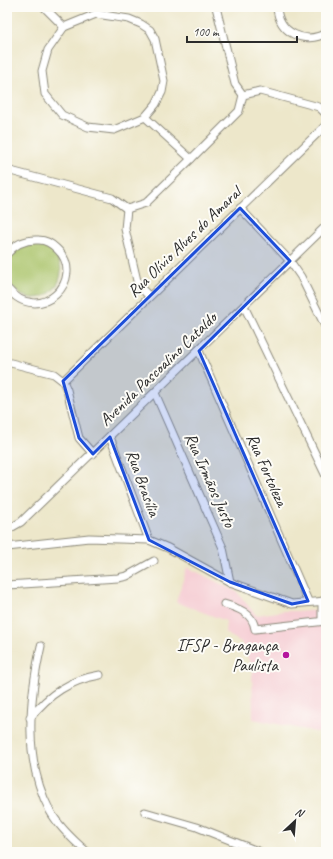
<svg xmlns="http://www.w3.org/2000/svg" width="333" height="859" viewBox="0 0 333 859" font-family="Caveat,sans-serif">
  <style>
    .built { fill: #f6cfd5 }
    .green { fill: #a9c268; stroke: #6a764a }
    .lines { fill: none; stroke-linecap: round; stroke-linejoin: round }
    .minor-casing { stroke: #8c897a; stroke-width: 9 }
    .minor { stroke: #fff; stroke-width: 7 }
    .marked { fill: #1d4ed8; fill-opacity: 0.2; stroke: #1d4ed8; stroke-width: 3; stroke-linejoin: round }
    .poi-dot { fill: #b5179e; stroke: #fdfcf7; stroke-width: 1.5 }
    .labels { text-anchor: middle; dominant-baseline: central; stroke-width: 4; stroke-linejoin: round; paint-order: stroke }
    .street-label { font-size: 17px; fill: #2b2b2b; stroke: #fdfcf7 }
    .poi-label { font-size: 17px; fill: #2b2b2b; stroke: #fdfcf7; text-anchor: end }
  </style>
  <rect width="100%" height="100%" fill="#fdfcf7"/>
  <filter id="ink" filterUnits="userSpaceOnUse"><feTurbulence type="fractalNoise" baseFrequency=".025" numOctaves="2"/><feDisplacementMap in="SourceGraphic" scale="8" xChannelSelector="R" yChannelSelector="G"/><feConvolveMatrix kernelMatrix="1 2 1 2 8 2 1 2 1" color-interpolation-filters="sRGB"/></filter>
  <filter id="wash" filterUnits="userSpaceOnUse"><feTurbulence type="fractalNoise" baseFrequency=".012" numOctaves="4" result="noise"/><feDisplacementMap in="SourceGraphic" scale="16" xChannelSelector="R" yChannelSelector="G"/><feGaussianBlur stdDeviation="0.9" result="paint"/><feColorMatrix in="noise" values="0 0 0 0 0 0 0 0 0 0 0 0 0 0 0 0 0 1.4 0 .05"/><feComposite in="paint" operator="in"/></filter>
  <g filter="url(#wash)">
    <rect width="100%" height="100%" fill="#ede7ca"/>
    <path class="built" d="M 187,567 L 237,592 L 256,615 L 284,611 L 326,611 L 326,734 L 253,719 L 252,668 L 241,642 L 225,633 L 226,621 L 176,602 Z"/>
    <circle class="green" cx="34" cy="271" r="27"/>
  </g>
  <g filter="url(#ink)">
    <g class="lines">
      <g class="minor-casing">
        <g id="minor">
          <path d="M 44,7 L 64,27"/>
          <path d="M 216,7 L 235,84 L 243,95"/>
          <path d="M 277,7 C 278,33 305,45 326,33"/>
          <path d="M 96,14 L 129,19 L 141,24 L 150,30 L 155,39 L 164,81 L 162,92 L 156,104 L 145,117 L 114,130 L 88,127 L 62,115 L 45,94 L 42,71 L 48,50 L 64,27 Z"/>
          <path d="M 243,95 L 260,91 L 319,107 L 326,114"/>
          <path d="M 145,117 L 191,159"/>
          <path d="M 7,170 L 112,198 L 127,209"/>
          <path d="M 240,208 L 290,261 L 301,277 L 326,328"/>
          <path d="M 127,209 L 146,203 L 191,159 L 239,111 L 243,95"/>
          <path d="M 127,209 L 125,229 L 138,285 L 149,296"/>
          <path d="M 7,254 C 15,244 25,239 39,240 C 46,240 52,244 57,249 C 88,278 40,328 7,288"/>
          <path d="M 244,306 L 326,476"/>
          <path d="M 199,351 L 308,601"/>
          <path d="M 7,362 L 54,374 L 63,381 L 67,390 L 79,438 L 93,454"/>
          <path d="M 63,381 L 326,125"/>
          <path d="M 155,393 L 223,548 L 230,582"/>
          <path d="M 110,437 L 149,540"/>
          <path d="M 7,530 L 21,522 L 326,226"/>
          <path d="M 7,547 L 89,538 L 149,540 L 168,548 L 230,582 L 292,604 L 326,601"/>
          <path d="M 7,585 L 118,578 L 127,576 L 154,561"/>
          <path d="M 224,604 C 238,608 253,613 255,629 L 326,621"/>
          <path d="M 322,621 L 322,601"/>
          <path d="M 41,646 C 29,700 23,760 50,811 C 59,827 73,840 87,852"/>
          <path d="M 30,718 C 49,694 70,680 100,675"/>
          <path d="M 145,812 L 197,827 L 260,852"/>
        </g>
      </g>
      <use href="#minor" class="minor"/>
    </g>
  </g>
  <path class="marked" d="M 240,208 L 290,261 L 199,351 L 308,601 L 292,604 L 230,582 L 149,540 L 110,437 L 93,454 L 79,438 L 63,381 Z"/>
  <circle class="poi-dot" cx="286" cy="655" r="4"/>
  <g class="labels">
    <g class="street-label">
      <text transform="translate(184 242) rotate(-44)">Rua Olívio Alves do Amaral</text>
      <text transform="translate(158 369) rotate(-44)">Avenida Pascoalino Cataldo</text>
      <text transform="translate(267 470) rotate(66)">Rua Fortoleza</text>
      <text transform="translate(210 480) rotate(66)">Rua Irmãos Justo</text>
      <text transform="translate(143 483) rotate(70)">Rua Brasília</text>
    </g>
    <g class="poi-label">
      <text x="278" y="645">IFSP - Bragança<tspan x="278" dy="20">Paulista</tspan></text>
    </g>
  </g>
  <rect width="333" height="859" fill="none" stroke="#fdfcf7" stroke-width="24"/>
  <g transform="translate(295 821) rotate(26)" stroke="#fdfcf7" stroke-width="3" paint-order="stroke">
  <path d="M0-3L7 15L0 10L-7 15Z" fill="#2b2b2b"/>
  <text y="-6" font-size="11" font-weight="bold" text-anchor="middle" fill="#2b2b2b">N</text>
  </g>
  <path d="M187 36v6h110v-6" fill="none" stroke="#2b2b2b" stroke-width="2"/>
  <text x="193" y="36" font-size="12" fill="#2b2b2b" stroke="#fdfcf7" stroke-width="3" paint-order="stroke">100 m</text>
</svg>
